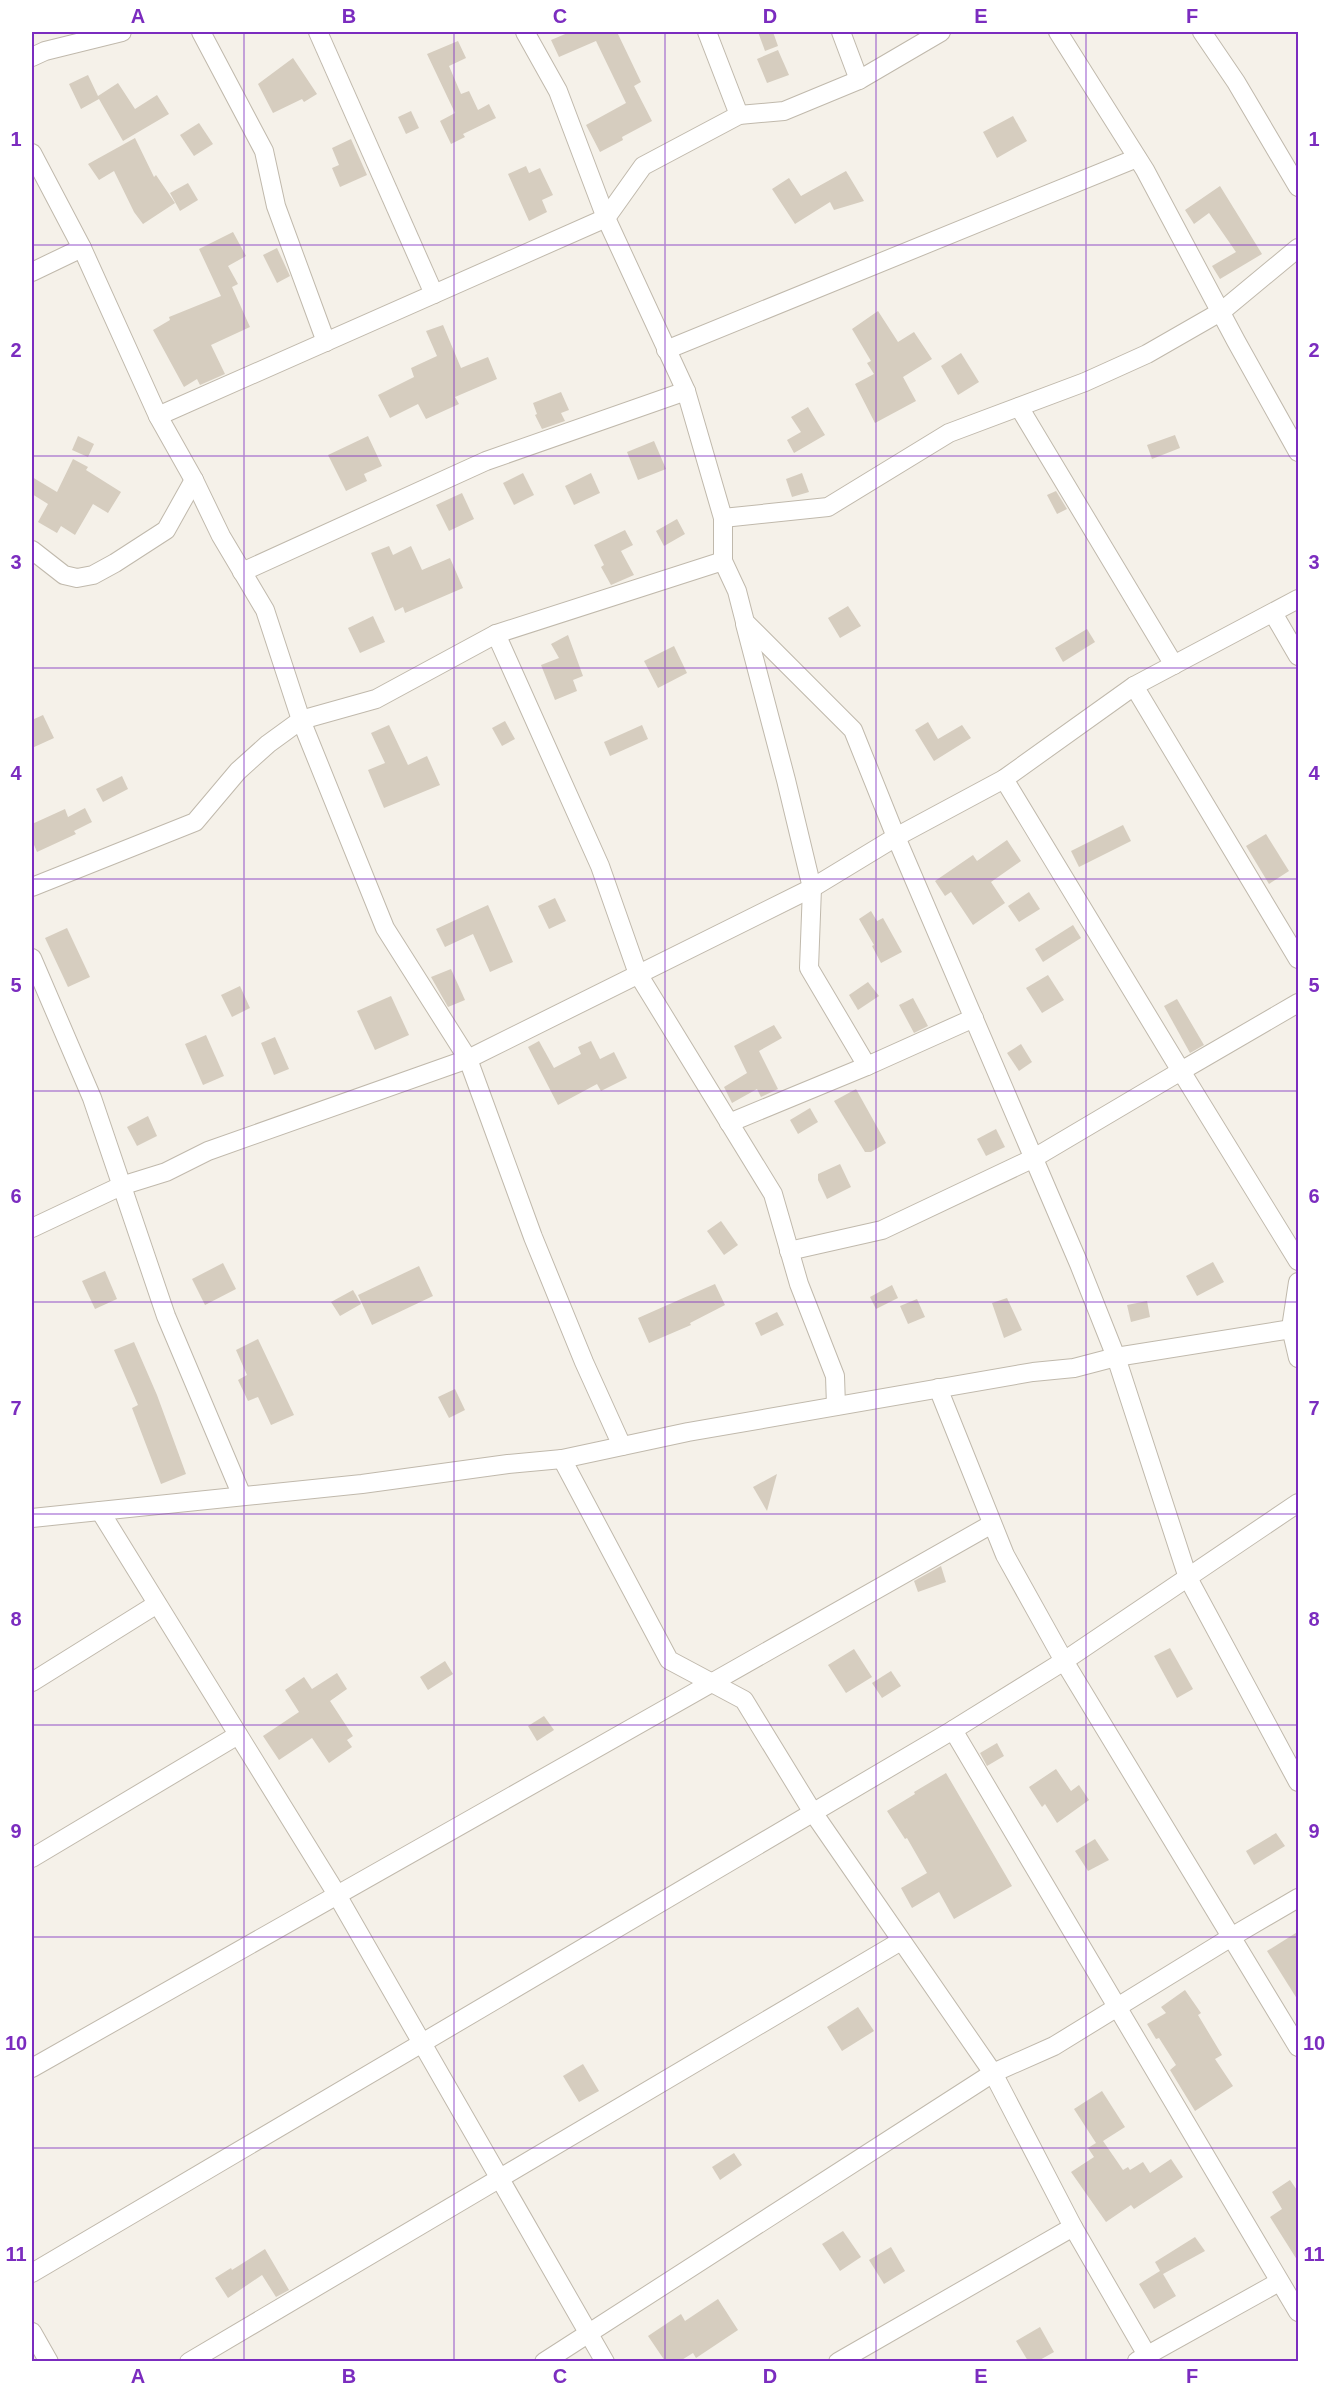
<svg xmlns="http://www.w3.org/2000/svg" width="1330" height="2393" viewBox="0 0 1330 2393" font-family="Helvetica,sans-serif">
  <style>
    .building { fill: #d6cdbf }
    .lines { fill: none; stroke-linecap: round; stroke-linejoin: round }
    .minor-casing { stroke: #c0b9ac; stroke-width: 20 }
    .minor { stroke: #fff; stroke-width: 18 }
    .grid { fill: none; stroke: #7b2cbf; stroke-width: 1.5; stroke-opacity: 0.55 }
    .neatline { fill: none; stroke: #7b2cbf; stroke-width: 2 }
    .grid-label { font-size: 20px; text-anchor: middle; font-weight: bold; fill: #7b2cbf }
  </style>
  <rect width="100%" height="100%" fill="#f5f1e9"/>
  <g class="building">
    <path d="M 570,32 L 617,32 L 641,82 L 634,86 L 652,121 L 622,137 L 623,140 L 600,152 L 586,125 L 626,103 L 596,41 L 559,57 L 551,40 Z"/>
    <path d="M 758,32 L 773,32 L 778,46 L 765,51 Z"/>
    <path d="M 458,41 L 466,58 L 449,66 L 461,94 L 469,91 L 478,110 L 489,104 L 496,118 L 463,134 L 465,137 L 451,144 L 440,121 L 455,113 L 427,54 Z"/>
    <path d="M 778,50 L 789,75 L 767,83 L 757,59 Z"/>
    <path d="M 293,58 L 317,94 L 304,102 L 302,99 L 273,113 L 258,84 Z"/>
    <path d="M 88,75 L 98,96 L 118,83 L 135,109 L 157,95 L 169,114 L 123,141 L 99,99 L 81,109 L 69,84 Z"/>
    <path d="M 411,111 L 419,128 L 406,134 L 398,117 Z"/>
    <path d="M 1013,116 L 1027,141 L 997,158 L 983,132 Z"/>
    <path d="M 199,123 L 213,144 L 194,156 L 180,135 Z"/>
    <path d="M 135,138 L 154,177 L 156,175 L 175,203 L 143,224 L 134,212 L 114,171 L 99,180 L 88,164 Z"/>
    <path d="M 351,139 L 367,175 L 340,187 L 332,168 L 339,165 L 332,148 Z"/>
    <path d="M 526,166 L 529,173 L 540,168 L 553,195 L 542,200 L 547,212 L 529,221 L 508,174 Z"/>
    <path d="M 846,171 L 864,201 L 834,210 L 830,202 L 795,224 L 772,189 L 789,178 L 801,196 Z"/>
    <path d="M 188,183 L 198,200 L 180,211 L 170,193 Z"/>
    <path d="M 1220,186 L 1262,254 L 1220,279 L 1212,266 L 1236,252 L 1209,213 L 1194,224 L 1185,210 Z"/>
    <path d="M 233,232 L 246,256 L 228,266 L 238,284 L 232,287 L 250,327 L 211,345 L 225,374 L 200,385 L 197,379 L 184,387 L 153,330 L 170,320 L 169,317 L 221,296 L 199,249 Z"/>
    <path d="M 277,248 L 290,276 L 277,283 L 263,255 Z"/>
    <path d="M 878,311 L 898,342 L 914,332 L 932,359 L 903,377 L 916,401 L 875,423 L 855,384 L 874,374 L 867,363 L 871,361 L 852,329 Z"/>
    <path d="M 443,325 L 461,368 L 488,357 L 497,379 L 455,397 L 459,404 L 426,419 L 418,404 L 390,418 L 378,395 L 414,377 L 411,368 L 437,356 L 426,331 Z"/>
    <path d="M 961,353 L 979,382 L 958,395 L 941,366 Z"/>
    <path d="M 561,392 L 569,410 L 561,413 L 565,421 L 542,429 L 535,415 L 537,414 L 533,403 Z"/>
    <path d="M 808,407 L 825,435 L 794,453 L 787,440 L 801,432 L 791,417 Z"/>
    <path d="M 1175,435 L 1180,448 L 1152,459 L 1147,445 Z"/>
    <path d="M 78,436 L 94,444 L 88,457 L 72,450 Z"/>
    <path d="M 368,436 L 382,466 L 364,474 L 367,481 L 346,491 L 328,455 Z"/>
    <path d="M 654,441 L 666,469 L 638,480 L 627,452 Z"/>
    <path d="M 73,459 L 88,467 L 86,470 L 121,492 L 108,513 L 93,504 L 75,535 L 61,526 L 57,533 L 38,522 L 48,504 L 32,494 L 32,477 L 57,492 Z"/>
    <path d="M 523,473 L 534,495 L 514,505 L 503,483 Z"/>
    <path d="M 591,473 L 600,493 L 574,505 L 565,486 Z"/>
    <path d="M 802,473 L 809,492 L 792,497 L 786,479 Z"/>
    <path d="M 1056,491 L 1067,509 L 1057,514 L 1047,495 Z"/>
    <path d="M 462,493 L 474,519 L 449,531 L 436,505 Z"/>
    <path d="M 677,519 L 685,534 L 664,546 L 656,531 Z"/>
    <path d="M 625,530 L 633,545 L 621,551 L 634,575 L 611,585 L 601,567 L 604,565 L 594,545 Z"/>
    <path d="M 389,546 L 393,555 L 411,546 L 422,570 L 450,558 L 463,588 L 405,613 L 403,607 L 395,611 L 371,553 Z"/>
    <path d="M 848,606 L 861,626 L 840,638 L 828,618 Z"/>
    <path d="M 373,616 L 385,642 L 360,653 L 348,628 Z"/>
    <path d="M 1087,629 L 1095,642 L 1063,662 L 1055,648 Z"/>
    <path d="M 568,635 L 583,676 L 573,680 L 577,691 L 555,700 L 541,665 L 559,658 L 551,644 Z"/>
    <path d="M 674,646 L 687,673 L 658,688 L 644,661 Z"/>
    <path d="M 43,715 L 54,738 L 32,748 L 32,720 Z"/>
    <path d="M 505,721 L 515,739 L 502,746 L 492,728 Z"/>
    <path d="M 928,722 L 938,739 L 962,725 L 971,738 L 934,761 L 915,730 Z"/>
    <path d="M 389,725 L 408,765 L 427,756 L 440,785 L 384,808 L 368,770 L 385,763 L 371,733 Z"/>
    <path d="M 642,725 L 648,739 L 610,756 L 604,742 Z"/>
    <path d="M 122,776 L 128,789 L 103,802 L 96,789 Z"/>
    <path d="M 85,808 L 92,822 L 74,831 L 76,834 L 37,852 L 32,840 L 32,824 L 65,809 L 68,817 Z"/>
    <path d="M 1123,825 L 1131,841 L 1079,867 L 1071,851 Z"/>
    <path d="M 1266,834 L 1289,871 L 1269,884 L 1246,846 Z"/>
    <path d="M 1007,840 L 1021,861 L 991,882 L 1005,903 L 973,925 L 951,892 L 945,896 L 935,881 L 973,855 L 977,861 Z"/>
    <path d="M 1029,892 L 1040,909 L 1019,922 L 1008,906 Z"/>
    <path d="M 555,898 L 566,921 L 549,929 L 538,906 Z"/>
    <path d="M 488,905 L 513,962 L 490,972 L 473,934 L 445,947 L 436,929 Z"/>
    <path d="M 871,911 L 877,921 L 883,918 L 902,952 L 881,963 L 872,946 L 874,945 L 859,919 Z"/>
    <path d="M 1073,925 L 1081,938 L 1043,962 L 1035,949 Z"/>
    <path d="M 67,928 L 90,977 L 68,987 L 45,938 Z"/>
    <path d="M 451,969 L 465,1000 L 448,1007 L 431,977 Z"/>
    <path d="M 1048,975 L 1064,1000 L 1042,1013 L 1026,988 Z"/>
    <path d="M 868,982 L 879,996 L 858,1010 L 849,995 Z"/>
    <path d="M 240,986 L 250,1008 L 232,1017 L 221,995 Z"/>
    <path d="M 391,996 L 409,1035 L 375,1050 L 357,1011 Z"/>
    <path d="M 913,998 L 928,1026 L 914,1033 L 899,1005 Z"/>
    <path d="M 1177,999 L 1204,1045 L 1190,1053 L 1164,1006 Z"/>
    <path d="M 774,1025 L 782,1038 L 759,1051 L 778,1089 L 761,1097 L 757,1089 L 732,1103 L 724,1087 L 747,1073 L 734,1046 Z"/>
    <path d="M 206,1035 L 224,1076 L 203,1085 L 185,1044 Z"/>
    <path d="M 275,1037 L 289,1069 L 274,1075 L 261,1043 Z"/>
    <path d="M 539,1041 L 554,1068 L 581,1054 L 578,1047 L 591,1041 L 600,1059 L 614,1052 L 627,1078 L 601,1091 L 597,1084 L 558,1105 L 528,1047 Z"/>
    <path d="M 1021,1044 L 1032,1062 L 1019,1071 L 1007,1053 Z"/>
    <path d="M 856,1089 L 886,1143 L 871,1152 L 865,1152 L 834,1101 Z"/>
    <path d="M 810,1108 L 818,1122 L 798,1134 L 790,1120 Z"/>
    <path d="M 148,1116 L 157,1136 L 137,1146 L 127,1127 Z"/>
    <path d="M 996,1129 L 1005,1147 L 986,1156 L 977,1139 Z"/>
    <path d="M 840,1164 L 851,1187 L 827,1199 L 818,1180 L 818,1174 Z"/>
    <path d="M 721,1221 L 738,1245 L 724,1255 L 707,1231 Z"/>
    <path d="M 1213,1262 L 1224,1282 L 1197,1296 L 1186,1276 Z"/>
    <path d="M 223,1263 L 236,1289 L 205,1305 L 192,1279 Z"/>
    <path d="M 419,1266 L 433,1296 L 372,1325 L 358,1295 Z"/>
    <path d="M 105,1271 L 117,1299 L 95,1309 L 82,1281 Z"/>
    <path d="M 715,1284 L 725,1305 L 690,1323 L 691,1325 L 649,1343 L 638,1318 Z"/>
    <path d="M 892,1285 L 898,1298 L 876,1309 L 870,1297 Z"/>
    <path d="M 353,1290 L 361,1304 L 340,1316 L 331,1302 Z"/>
    <path d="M 1007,1298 L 1022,1330 L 1004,1338 L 992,1303 Z"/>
    <path d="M 917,1299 L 925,1317 L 908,1324 L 900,1306 Z"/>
    <path d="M 1147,1301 L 1150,1317 L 1131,1322 L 1127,1305 Z"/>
    <path d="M 777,1312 L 784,1325 L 761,1336 L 755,1323 Z"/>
    <path d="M 258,1339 L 294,1415 L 271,1425 L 258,1397 L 248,1401 L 238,1380 L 247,1375 L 236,1350 Z"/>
    <path d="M 134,1342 L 157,1395 L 186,1474 L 161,1484 L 132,1408 L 138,1405 L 114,1350 Z"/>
    <path d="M 455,1389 L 465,1410 L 449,1418 L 438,1397 Z"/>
    <path d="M 777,1474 L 767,1511 L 753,1487 Z"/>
    <path d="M 941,1566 L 946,1582 L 918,1592 L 914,1581 Z"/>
    <path d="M 1170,1648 L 1193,1689 L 1177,1698 L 1154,1656 Z"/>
    <path d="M 854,1649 L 872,1677 L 846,1693 L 828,1665 Z"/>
    <path d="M 445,1661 L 453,1674 L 428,1690 L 420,1677 Z"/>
    <path d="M 891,1671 L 901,1686 L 882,1698 L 872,1683 Z"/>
    <path d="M 337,1673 L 347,1689 L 330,1701 L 353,1736 L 347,1740 L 352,1747 L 329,1763 L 312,1738 L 279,1760 L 263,1736 L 299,1712 L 285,1690 L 304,1677 L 312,1689 Z"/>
    <path d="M 544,1716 L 554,1730 L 537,1741 L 528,1726 Z"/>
    <path d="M 997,1743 L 1004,1756 L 987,1766 L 980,1753 Z"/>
    <path d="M 1056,1769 L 1071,1791 L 1079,1785 L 1089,1800 L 1057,1823 L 1045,1804 L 1042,1807 L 1029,1787 Z"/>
    <path d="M 946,1773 L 1012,1886 L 954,1919 L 939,1892 L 912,1908 L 901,1888 L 927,1873 L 907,1838 L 905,1839 L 887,1811 L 915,1794 L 914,1792 Z"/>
    <path d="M 1276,1833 L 1285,1846 L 1254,1865 L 1246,1851 Z"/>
    <path d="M 1095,1839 L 1109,1860 L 1088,1871 L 1075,1851 Z"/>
    <path d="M 1299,1931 L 1299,2002 L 1267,1951 Z"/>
    <path d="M 1185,1990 L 1201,2013 L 1198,2015 L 1222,2055 L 1215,2059 L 1233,2086 L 1195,2111 L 1170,2070 L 1176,2065 L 1159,2038 L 1156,2039 L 1147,2024 L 1166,2013 L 1161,2007 Z"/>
    <path d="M 858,2007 L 874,2031 L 842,2051 L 827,2027 Z"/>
    <path d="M 583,2064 L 599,2091 L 579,2102 L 563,2076 Z"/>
    <path d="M 1102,2091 L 1125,2127 L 1103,2141 L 1123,2170 L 1128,2167 L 1130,2170 L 1143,2162 L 1150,2173 L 1171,2159 L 1183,2177 L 1134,2209 L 1131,2205 L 1106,2222 L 1071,2172 L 1094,2157 L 1088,2148 L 1096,2143 L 1074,2109 Z"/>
    <path d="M 734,2153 L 742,2165 L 720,2180 L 712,2167 Z"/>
    <path d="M 1290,2180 L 1299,2193 L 1299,2263 L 1270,2217 L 1282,2209 L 1272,2192 Z"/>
    <path d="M 843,2231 L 861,2257 L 840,2271 L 822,2244 Z"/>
    <path d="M 1195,2237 L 1205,2251 L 1163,2274 L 1176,2296 L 1154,2309 L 1139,2284 L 1160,2271 L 1155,2262 Z"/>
    <path d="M 891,2247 L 905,2271 L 884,2284 L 869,2260 Z"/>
    <path d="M 265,2249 L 289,2290 L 276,2297 L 262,2275 L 228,2298 L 215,2278 L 231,2268 L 232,2270 Z"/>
    <path d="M 718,2299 L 738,2330 L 696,2358 L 693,2353 L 680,2361 L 665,2361 L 648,2336 L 681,2314 L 685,2321 Z"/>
    <path d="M 1040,2327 L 1054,2352 L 1038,2361 L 1028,2361 L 1016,2341 Z"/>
  </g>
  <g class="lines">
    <g class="minor-casing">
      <g id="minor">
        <path d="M 201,32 L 264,151 L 276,206 L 326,342"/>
        <path d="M 318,32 L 434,294"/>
        <path d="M 525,32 L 558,91 L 606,218 L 686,391 L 723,518 L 723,561 L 737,591 L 745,622 L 853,730 L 896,837 L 1079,1264 L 1116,1357 L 1188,1578 L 1298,1782"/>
        <path d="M 707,32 L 739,115"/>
        <path d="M 841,32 L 859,80"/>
        <path d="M 1058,32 L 1145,170 L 1236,341 L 1298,452"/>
        <path d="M 1202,32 L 1236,82 L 1298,187"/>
        <path d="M 32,57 L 45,51 L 122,32"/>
        <path d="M 32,153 L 82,248 L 158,416 L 194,480 L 221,536 L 265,610 L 301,720 L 385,928 L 468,1059 L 533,1237 L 584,1362 L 622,1446"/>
        <path d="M 32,272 L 82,248"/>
        <path d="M 666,350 L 1137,158"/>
        <path d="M 1019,407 L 1174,665"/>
        <path d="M 158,416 L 606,218 L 643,166 L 739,115 L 784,111 L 859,80 L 941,32"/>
        <path d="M 723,518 L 828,507 L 949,433 L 1085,382 L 1147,354 L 1222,311 L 1298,248"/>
        <path d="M 32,550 L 64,575 L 77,578 L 93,575 L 115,563 L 166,530 L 194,480"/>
        <path d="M 242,572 L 486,461 L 686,391"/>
        <path d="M 1273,613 L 1298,656"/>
        <path d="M 745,624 L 786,780 L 812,888 L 809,968 L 867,1066"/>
        <path d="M 496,634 L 600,866 L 638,974 L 773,1194 L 799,1284 L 835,1376 L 836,1406"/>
        <path d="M 1134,686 L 1298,959"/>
        <path d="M 1004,779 L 1181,1071 L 1298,1003"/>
        <path d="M 32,887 L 195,822 L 238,771 L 268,744 L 301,720 L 376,699 L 496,634 L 723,561"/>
        <path d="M 32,958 L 92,1098 L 166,1316 L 242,1496"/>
        <path d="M 729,1123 L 867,1066 L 974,1018"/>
        <path d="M 32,1228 L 121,1186 L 166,1172 L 208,1151 L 468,1059 L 812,888 L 896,837 L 1004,779 L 1134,686 L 1298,599"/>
        <path d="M 789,1251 L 882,1230 L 1034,1158 L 1181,1071 L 1298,1261"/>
        <path d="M 1298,1282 L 1291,1328 L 1298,1358"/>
        <path d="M 938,1388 L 1005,1555 L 1064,1661 L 1298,2047"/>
        <path d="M 562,1459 L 669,1660 L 744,1700 L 812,1811 L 993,2073 L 1073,2227 L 1151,2362"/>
        <path d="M 100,1511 L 333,1888 L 605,2362"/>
        <path d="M 32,1518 L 362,1484 L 508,1464 L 562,1459 L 688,1432 L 1033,1372 L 1074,1368 L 1116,1357 L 1298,1328"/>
        <path d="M 32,1682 L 157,1604"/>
        <path d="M 953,1730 L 1298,2312"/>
        <path d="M 32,1858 L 238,1735"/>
        <path d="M 32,2068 L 992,1524"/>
        <path d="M 32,2273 L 953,1730 L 1064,1661 L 1298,1503"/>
        <path d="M 32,2332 L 49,2362"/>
        <path d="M 1137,2361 L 1279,2282"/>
        <path d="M 189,2362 L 901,1941"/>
        <path d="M 544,2362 L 993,2073 L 1054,2046 L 1233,1936 L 1298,1898"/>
        <path d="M 838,2362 L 1073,2227"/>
      </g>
    </g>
    <use href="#minor" class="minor"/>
  </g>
  <path class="grid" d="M 244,32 L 244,2362M 454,32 L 454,2362M 665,32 L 665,2362M 876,32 L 876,2362M 1086,32 L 1086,2362M 32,245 L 1298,245M 32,456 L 1298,456M 32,668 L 1298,668M 32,879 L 1298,879M 32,1091 L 1298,1091M 32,1302 L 1298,1302M 32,1514 L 1298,1514M 32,1725 L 1298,1725M 32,1937 L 1298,1937M 32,2148 L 1298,2148"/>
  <rect width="1330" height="2393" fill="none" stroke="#ffffff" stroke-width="66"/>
  <rect x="33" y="33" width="1264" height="2327" class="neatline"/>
  <g class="grid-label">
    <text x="138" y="23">A</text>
    <text x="349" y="23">B</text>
    <text x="560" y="23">C</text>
    <text x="770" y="23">D</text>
    <text x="981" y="23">E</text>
    <text x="1192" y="23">F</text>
    <text x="16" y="146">1</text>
    <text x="1314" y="146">1</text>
    <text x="16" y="357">2</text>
    <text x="1314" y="357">2</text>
    <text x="16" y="569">3</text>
    <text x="1314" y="569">3</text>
    <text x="16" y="780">4</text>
    <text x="1314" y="780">4</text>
    <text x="16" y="992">5</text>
    <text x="1314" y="992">5</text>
    <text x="16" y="1203">6</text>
    <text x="1314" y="1203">6</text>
    <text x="16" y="1415">7</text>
    <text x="1314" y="1415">7</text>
    <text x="16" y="1626">8</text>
    <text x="1314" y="1626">8</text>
    <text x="16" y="1838">9</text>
    <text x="1314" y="1838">9</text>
    <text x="16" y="2050">10</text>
    <text x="1314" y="2050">10</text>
    <text x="16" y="2261">11</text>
    <text x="1314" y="2261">11</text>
    <text x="138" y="2383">A</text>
    <text x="349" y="2383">B</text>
    <text x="560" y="2383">C</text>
    <text x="770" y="2383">D</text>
    <text x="981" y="2383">E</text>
    <text x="1192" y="2383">F</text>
  </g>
</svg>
